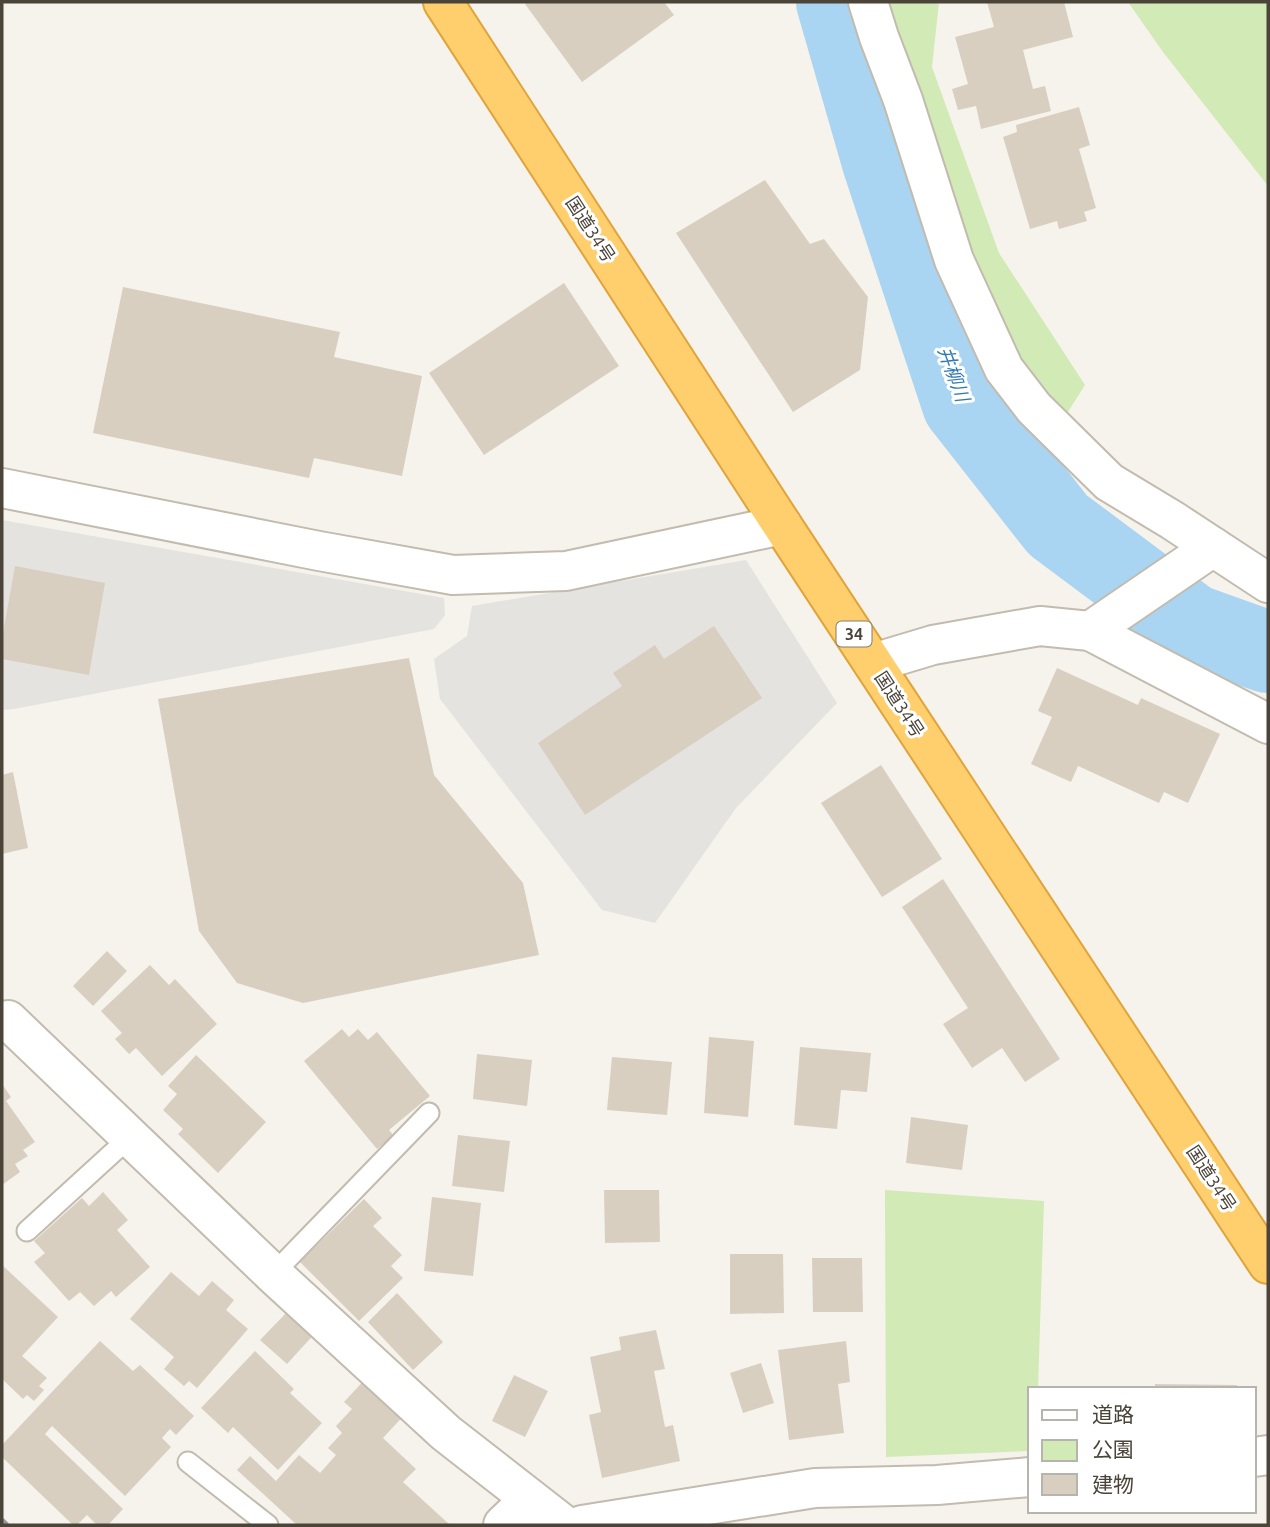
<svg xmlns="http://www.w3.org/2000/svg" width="1270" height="1527" viewBox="0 0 1270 1527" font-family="Ubuntu,'Noto Sans JP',sans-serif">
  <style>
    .green { fill: #d2eab5 }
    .parking { fill: #e5e3e0 }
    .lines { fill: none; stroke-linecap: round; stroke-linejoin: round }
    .river { stroke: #a9d4f2; stroke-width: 82 }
    .building { fill: #d8cfc1 }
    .lane-casing { stroke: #c2bbae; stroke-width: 23 }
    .street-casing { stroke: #c2bbae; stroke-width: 42 }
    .highway-casing { stroke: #e0a43c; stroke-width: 42 }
    .lane { stroke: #fff; stroke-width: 19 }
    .street { stroke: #fff; stroke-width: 38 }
    .highway { stroke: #ffcf6e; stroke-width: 38 }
    .rail { stroke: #9a9a9a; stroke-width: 5; stroke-dasharray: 9 9; stroke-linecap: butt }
    .labels { text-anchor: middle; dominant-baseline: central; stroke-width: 6; stroke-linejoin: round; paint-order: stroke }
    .shield { fill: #fff; stroke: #817c74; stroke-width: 2 }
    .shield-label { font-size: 16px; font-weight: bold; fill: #4b4439 }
    .street-label { font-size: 18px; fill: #4b4439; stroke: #fff }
    .water-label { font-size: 19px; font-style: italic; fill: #2e7ab2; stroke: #fff }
  </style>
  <rect width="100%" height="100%" fill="#f6f3ec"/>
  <g class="green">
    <path d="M 857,2 L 939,2 L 932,67 L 999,253 L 1085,385 L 1050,440 L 990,391 Z"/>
    <path d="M 1128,2 L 1268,2 L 1268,186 L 1163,52 Z"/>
    <path d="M 885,1190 L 1044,1201 L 1038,1389 L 1030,1389 L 1030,1451 L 886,1457 Z"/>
  </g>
  <g class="parking">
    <path d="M 2,520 L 444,598 L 445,615 L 434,629 L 14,709 L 2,710 Z"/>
    <path d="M 746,560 L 837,703 L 736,808 L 655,923 L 602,910 L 440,699 L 434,659 L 467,636 L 472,606 Z"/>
  </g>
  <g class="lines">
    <path class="river" d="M 837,2 L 883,162 L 963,404 L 1058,525 L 1192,625 L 1268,652"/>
  </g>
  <g class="building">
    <path d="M 528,2 L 664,2 L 674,15 L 582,82 L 525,4 Z"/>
    <path d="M 987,2 L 1064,2 L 1073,37 L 1023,50 L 1033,89 L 1045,86 L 1051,111 L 981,129 L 976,106 L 958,110 L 952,89 L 968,84 L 955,37 L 994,27 Z"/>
    <path d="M 1079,107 L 1090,145 L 1079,149 L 1096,208 L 1084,212 L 1087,221 L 1059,229 L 1057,221 L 1030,229 L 1003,137 L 1017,132 L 1016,125 Z"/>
    <path d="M 765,180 L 810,244 L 824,239 L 868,297 L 860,370 L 793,412 L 676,233 Z"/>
    <path d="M 564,283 L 619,366 L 484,455 L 429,373 Z"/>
    <path d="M 123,287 L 340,332 L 334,357 L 422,376 L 402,476 L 314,458 L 309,478 L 93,433 Z"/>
    <path d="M 15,566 L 105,583 L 89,675 L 2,659 L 2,639 Z"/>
    <path d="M 714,626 L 762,698 L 585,815 L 538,743 L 622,686 L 613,673 L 655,645 L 664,659 Z"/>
    <path d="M 409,658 L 434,775 L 523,883 L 539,955 L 303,1003 L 237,983 L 199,931 L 158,699 Z"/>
    <path d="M 1057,668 L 1138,705 L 1141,698 L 1220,734 L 1188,803 L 1164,792 L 1159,803 L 1078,766 L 1071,782 L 1031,764 L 1052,717 L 1038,711 Z"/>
    <path d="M 881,765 L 942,859 L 882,897 L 821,803 Z"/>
    <path d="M 13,772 L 28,848 L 2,854 L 2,775 Z"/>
    <path d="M 943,879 L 1060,1059 L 1025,1082 L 1002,1048 L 972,1068 L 943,1024 L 968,1008 L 902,907 Z"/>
    <path d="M 107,951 L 127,971 L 93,1006 L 73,986 Z"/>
    <path d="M 150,965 L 169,985 L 175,979 L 217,1024 L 162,1076 L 136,1048 L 129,1054 L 115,1039 L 122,1033 L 101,1011 Z"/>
    <path d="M 342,1029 L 349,1037 L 358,1029 L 368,1040 L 377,1032 L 430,1096 L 389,1130 L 394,1136 L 377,1149 L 304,1061 Z"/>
    <path d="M 709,1037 L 754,1041 L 748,1117 L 704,1113 Z"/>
    <path d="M 800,1047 L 871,1053 L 867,1092 L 841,1090 L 837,1129 L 794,1125 Z"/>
    <path d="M 477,1054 L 532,1060 L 527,1106 L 473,1099 Z"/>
    <path d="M 196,1055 L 266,1122 L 218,1173 L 178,1134 L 183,1129 L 163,1110 L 177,1094 L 168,1086 Z"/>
    <path d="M 612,1057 L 672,1062 L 667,1115 L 607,1110 Z"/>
    <path d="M 2,1084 L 11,1097 L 6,1101 L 35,1142 L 23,1150 L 28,1156 L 15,1164 L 20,1172 L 2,1185 Z"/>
    <path d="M 911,1117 L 968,1125 L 962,1170 L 906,1163 Z"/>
    <path d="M 458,1135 L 510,1141 L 504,1192 L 452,1186 Z"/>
    <path d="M 604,1190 L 659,1190 L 660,1242 L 605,1243 Z"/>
    <path d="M 103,1192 L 128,1220 L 117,1230 L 150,1267 L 116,1297 L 111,1291 L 94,1306 L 80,1292 L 69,1301 L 34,1262 L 45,1253 L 34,1241 L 82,1198 L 89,1206 Z"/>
    <path d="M 432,1197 L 481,1203 L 473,1276 L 424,1271 Z"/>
    <path d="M 364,1199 L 382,1218 L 373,1226 L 402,1255 L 391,1266 L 403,1278 L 359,1321 L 300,1262 Z"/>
    <path d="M 730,1254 L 783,1254 L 784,1313 L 730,1314 Z"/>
    <path d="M 812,1258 L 862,1258 L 863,1312 L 813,1312 Z"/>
    <path d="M 2,1265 L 58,1317 L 22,1356 L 47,1378 L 39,1386 L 44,1390 L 34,1401 L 27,1395 L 23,1399 L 2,1379 Z"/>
    <path d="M 171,1272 L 199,1296 L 212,1281 L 234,1300 L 226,1310 L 248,1329 L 197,1388 L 189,1381 L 184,1386 L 164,1369 L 174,1357 L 130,1319 Z"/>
    <path d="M 397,1293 L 443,1342 L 413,1370 L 368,1322 Z"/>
    <path d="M 292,1307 L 318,1330 L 287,1364 L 260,1340 Z"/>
    <path d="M 656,1330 L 665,1369 L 654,1371 L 665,1427 L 673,1425 L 680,1461 L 602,1478 L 589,1415 L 601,1412 L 590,1357 L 621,1350 L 619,1337 Z"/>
    <path d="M 100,1341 L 133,1371 L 140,1365 L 194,1416 L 176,1435 L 170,1429 L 162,1438 L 171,1447 L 125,1496 L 52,1426 L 45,1434 L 123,1509 L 108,1525 L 97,1525 L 87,1515 L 77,1525 L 73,1525 L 2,1457 L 2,1445 Z"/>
    <path d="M 846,1341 L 850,1382 L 838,1384 L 844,1433 L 789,1440 L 778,1350 Z"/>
    <path d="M 255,1351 L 294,1389 L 290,1393 L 322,1423 L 278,1470 L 233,1427 L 228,1433 L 201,1408 Z"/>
    <path d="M 761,1363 L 774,1403 L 743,1413 L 730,1373 Z"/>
    <path d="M 369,1375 L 408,1411 L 383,1438 L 416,1469 L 403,1482 L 450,1525 L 297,1525 L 237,1470 L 250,1456 L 276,1481 L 299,1455 L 320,1473 L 336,1455 L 328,1448 L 342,1433 L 336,1426 L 352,1409 L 344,1402 Z"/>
    <path d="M 514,1375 L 548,1391 L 525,1437 L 492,1421 Z"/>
    <path d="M 1155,1384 L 1237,1385 L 1237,1389 L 1155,1389 Z"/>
  </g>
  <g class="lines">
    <g class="lane-casing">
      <g id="lane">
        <path d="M 27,1231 L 130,1137"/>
        <path d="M 273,1274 L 429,1113"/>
        <path d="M 188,1462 L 268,1525"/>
      </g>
    </g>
    <g class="street-casing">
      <g id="street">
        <path d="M 868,2 L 879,37 L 903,100 L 954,260 L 1004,369 L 1034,408 L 1109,482 L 1172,520 L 1268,583"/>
        <path d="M 2,488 L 319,551 L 453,575 L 566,571 L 782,525"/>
        <path d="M 1090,631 L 1213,547"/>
        <path d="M 873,663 L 933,645 L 1040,626 L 1090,631 L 1268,724"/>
        <path d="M 8,1020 L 273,1274 L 446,1433 L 564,1525"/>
        <path d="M 1254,1457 L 1268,1455"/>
        <path d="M 503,1525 L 530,1499"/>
        <path d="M 582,1525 L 815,1488 L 937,1485 L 1030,1477"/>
      </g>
    </g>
    <g class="highway-casing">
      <path id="highway" d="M 443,2 L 782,525 L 1268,1264"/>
    </g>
    <use href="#lane" class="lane"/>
    <use href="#street" class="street"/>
    <use href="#highway" class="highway"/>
    <path class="rail" d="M 2,1520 L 7,1525"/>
  </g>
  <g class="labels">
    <rect class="shield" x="836.5" y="621.5" width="35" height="25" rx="5"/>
    <g class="shield-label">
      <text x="854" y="634">34</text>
    </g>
    <g class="street-label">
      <text transform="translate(591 229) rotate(57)">国道34号</text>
      <text transform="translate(900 704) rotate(57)">国道34号</text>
      <text transform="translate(1212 1178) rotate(57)">国道34号</text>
    </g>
    <g class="water-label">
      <text transform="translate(954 374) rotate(70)">井柳川</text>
    </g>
  </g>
  <rect width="1270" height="1527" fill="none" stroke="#4b4439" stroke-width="7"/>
  <rect x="1028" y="1387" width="228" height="126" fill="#ffffff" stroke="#b7b4b0" stroke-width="2"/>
  <rect x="1042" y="1410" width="35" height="10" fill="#ffffff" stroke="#b7b4b0" stroke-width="2"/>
  <text x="1092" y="1422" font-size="21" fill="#4b4439">道路</text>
  <rect x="1042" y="1440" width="35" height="21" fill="#d2eab5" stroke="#b7b4b0" stroke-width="2"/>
  <text x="1092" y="1457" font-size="21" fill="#4b4439">公園</text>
  <rect x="1042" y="1474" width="35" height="21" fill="#d8cfc1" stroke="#b7b4b0" stroke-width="2"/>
  <text x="1092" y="1492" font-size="21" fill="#4b4439">建物</text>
</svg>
